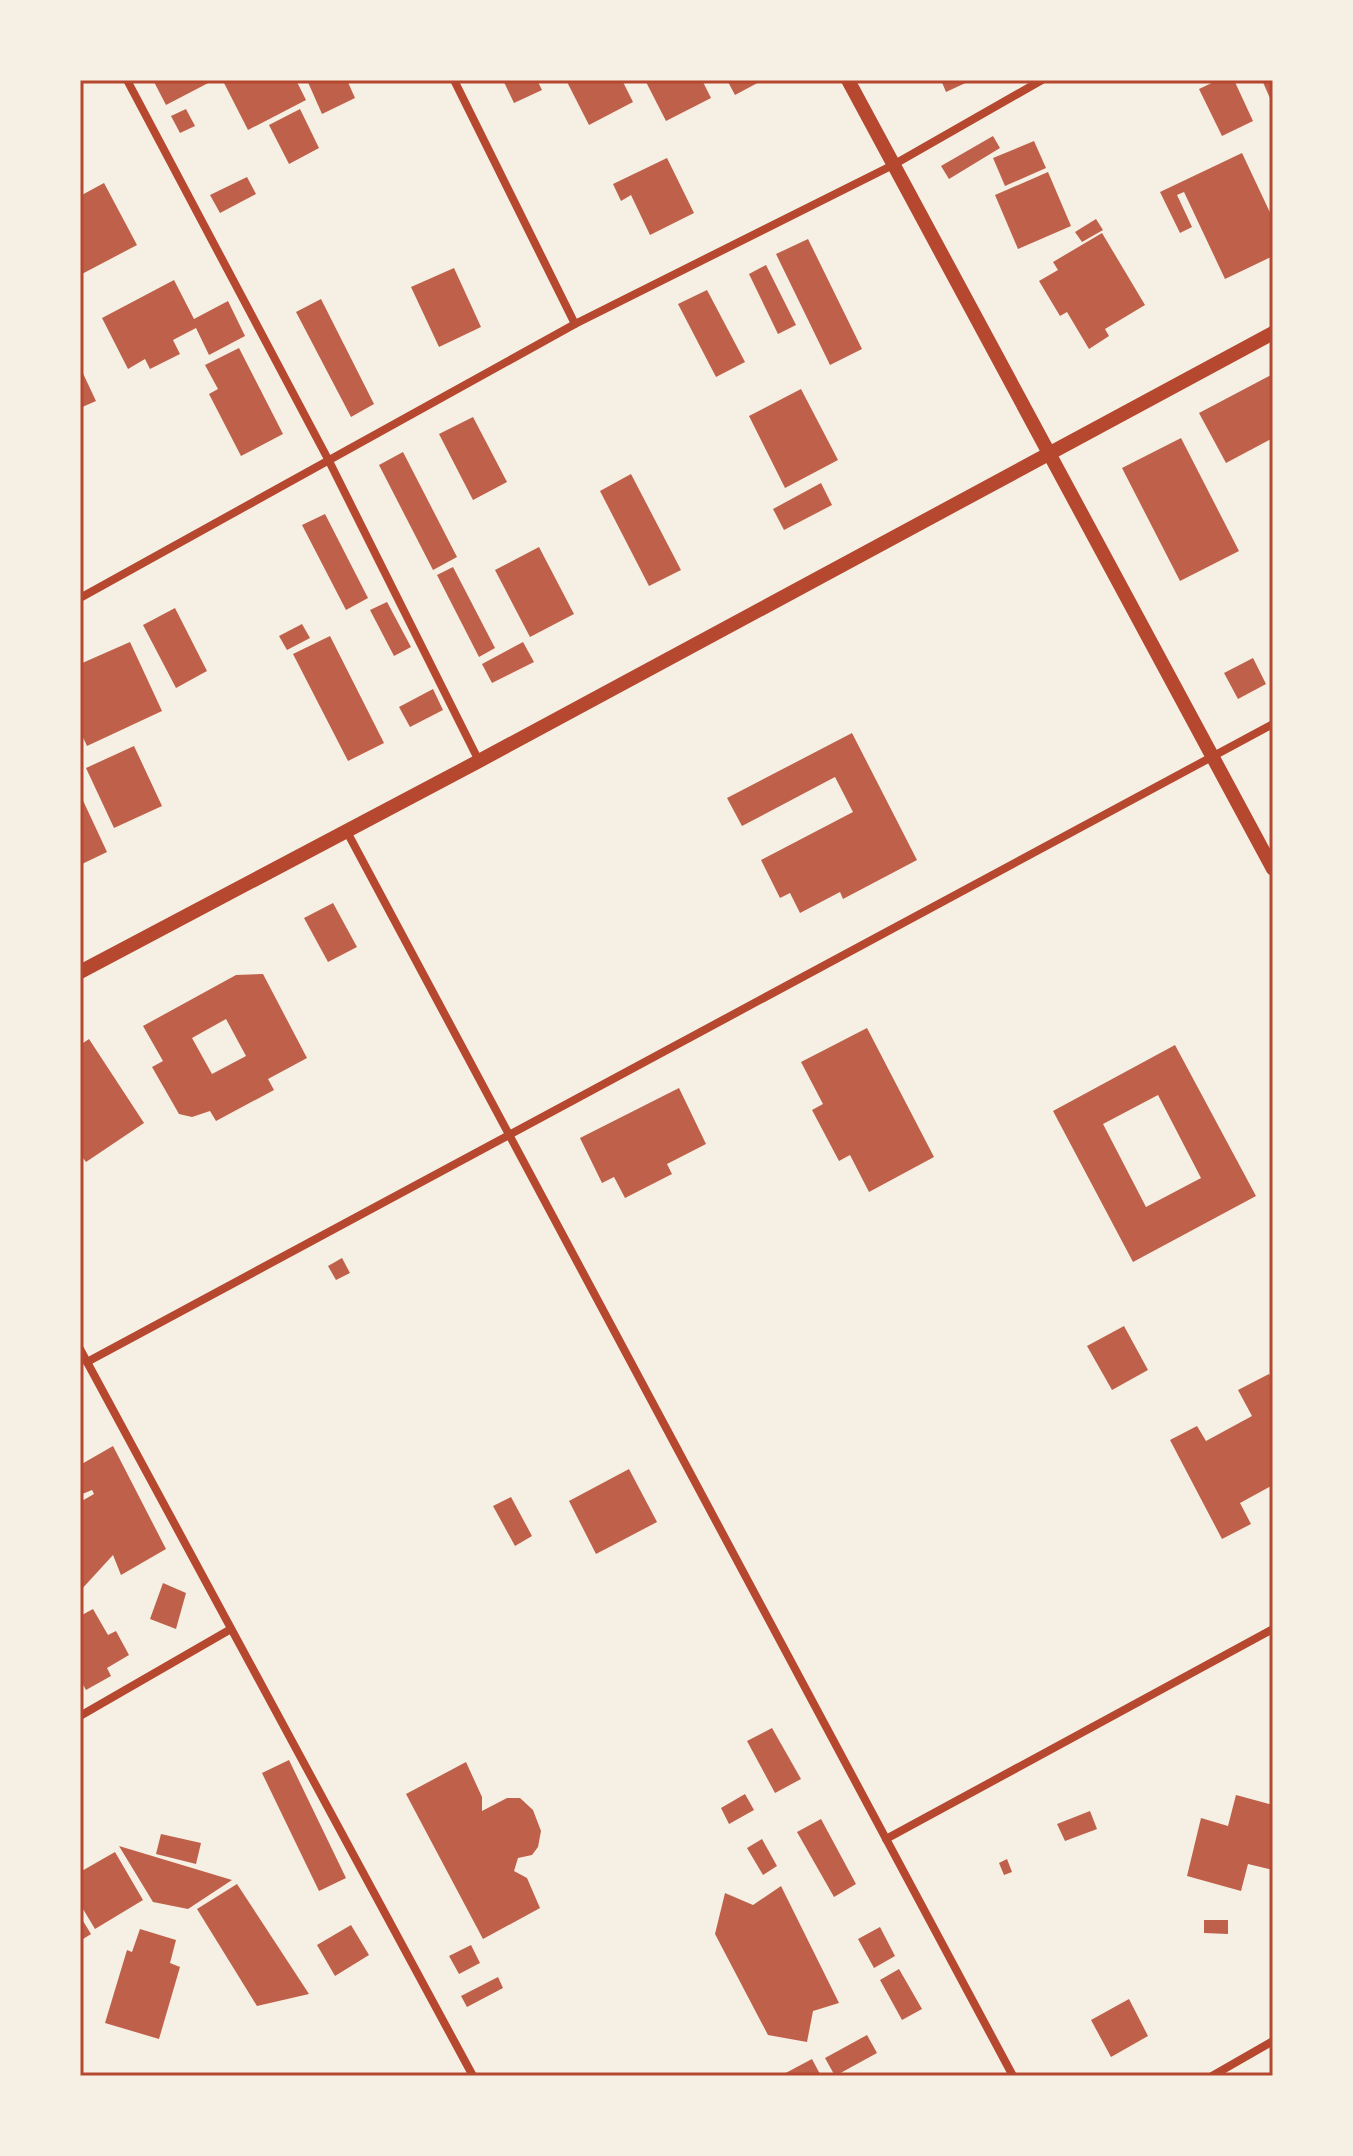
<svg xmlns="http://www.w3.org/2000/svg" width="1353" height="2156" viewBox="0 0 1353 2156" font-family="Raleway,sans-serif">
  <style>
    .building { fill: #bf614a; fill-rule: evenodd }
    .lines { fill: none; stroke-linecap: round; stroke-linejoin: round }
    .minor { stroke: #b5482f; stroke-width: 8 }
    .tertiary { stroke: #b5482f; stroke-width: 14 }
    .neatline { fill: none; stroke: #b5482f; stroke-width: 3 }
  </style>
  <rect width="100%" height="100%" fill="#f6efe4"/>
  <g class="building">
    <path d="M 153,80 L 214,80 L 166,105 Z"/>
    <path d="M 225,80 L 296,80 L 306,100 L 248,130 L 223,81 Z"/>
    <path d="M 307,80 L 347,80 L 355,98 L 322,114 Z"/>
    <path d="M 503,80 L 537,80 L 542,90 L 514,103 Z"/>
    <path d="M 566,80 L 622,80 L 633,102 L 589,125 Z"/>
    <path d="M 645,80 L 702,80 L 711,98 L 666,121 Z"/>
    <path d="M 727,80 L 763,80 L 735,95 Z"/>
    <path d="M 941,80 L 972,80 L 946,92 Z"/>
    <path d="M 1218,80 L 1234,80 L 1253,121 L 1222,136 L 1199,89 Z"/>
    <path d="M 1262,80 L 1273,80 L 1273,105 Z"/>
    <path d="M 186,109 L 195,126 L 180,133 L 171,116 Z"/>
    <path d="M 300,109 L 319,148 L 289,164 L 269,125 Z"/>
    <path d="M 993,136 L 1000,148 L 949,179 L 941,166 Z"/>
    <path d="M 1034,141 L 1046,168 L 1005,186 L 993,158 Z"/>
    <path d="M 1242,153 L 1273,219 L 1273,256 L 1225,279 L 1184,192 L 1177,195 L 1192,227 L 1180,233 L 1160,192 Z"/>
    <path d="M 667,158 L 694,213 L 650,235 L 631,195 L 621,201 L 613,184 Z"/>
    <path d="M 1048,172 L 1071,226 L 1018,249 L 995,195 Z"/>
    <path d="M 247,177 L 256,194 L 220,213 L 210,195 Z"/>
    <path d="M 104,183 L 137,245 L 80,275 L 80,196 Z"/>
    <path d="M 1096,219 L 1103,230 L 1082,242 L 1075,232 Z"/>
    <path d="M 1102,233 L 1145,305 L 1105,329 L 1109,336 L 1089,349 L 1067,312 L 1060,316 L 1039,281 L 1058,270 L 1053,262 Z"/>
    <path d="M 808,239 L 862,349 L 830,365 L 776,254 Z"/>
    <path d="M 766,265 L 796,325 L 778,334 L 749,274 Z"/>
    <path d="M 454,268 L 481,327 L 439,347 L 411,287 Z"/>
    <path d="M 174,280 L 194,319 L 228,301 L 245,336 L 209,355 L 196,328 L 173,340 L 180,354 L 150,369 L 145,359 L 128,369 L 102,318 Z"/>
    <path d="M 707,290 L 745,362 L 716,377 L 678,304 Z"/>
    <path d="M 321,299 L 374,404 L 351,417 L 296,312 Z"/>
    <path d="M 239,348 L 283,434 L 241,456 L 209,394 L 218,389 L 205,365 Z"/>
    <path d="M 80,367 L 96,401 L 80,408 Z"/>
    <path d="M 1273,374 L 1273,438 L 1226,463 L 1199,413 Z"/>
    <path d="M 801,389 L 838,460 L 785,488 L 749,416 Z"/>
    <path d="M 473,417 L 507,482 L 473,500 L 439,434 Z"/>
    <path d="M 1181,438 L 1239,551 L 1180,581 L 1122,468 Z"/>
    <path d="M 403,452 L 457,557 L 433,570 L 379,465 Z"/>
    <path d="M 631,474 L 681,570 L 649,586 L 600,491 Z"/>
    <path d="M 821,483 L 832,505 L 784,530 L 773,509 Z"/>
    <path d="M 325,514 L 368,598 L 346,610 L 302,525 Z"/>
    <path d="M 539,547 L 574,614 L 530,637 L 495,570 Z"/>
    <path d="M 453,567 L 495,648 L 479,657 L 437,575 Z"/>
    <path d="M 387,602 L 411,647 L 394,656 L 370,610 Z"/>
    <path d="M 175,608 L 207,671 L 176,688 L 143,625 Z"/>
    <path d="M 302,624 L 310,638 L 287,650 L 279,636 Z"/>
    <path d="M 330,636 L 384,743 L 348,761 L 293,654 Z"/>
    <path d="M 130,642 L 162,711 L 87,746 L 80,731 L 80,664 Z"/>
    <path d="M 523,642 L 534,662 L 492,683 L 482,664 Z"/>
    <path d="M 1253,658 L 1266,684 L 1238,699 L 1224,673 Z"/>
    <path d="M 433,689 L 443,710 L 410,727 L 399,707 Z"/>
    <path d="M 852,733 L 917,860 L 843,899 L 840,892 L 800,913 L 790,893 L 780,898 L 761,860 L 853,812 L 835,777 L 742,826 L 727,798 Z"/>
    <path d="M 134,746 L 162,806 L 114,828 L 86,768 Z"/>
    <path d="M 80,794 L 107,852 L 80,865 Z"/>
    <path d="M 333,903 L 357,947 L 328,962 L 304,918 Z"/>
    <path d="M 263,974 L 307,1058 L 268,1079 L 274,1090 L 216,1121 L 210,1111 L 192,1117 L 179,1114 L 152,1067 L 163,1061 L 143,1026 L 236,975 ZM 226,1019 L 246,1056 L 212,1074 L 192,1038 Z"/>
    <path d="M 867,1028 L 934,1157 L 869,1192 L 850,1155 L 839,1161 L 812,1110 L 823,1104 L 801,1062 Z"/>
    <path d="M 89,1039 L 144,1123 L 86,1162 L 80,1154 L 80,1045 Z"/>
    <path d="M 1175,1045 L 1256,1196 L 1133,1262 L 1053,1111 ZM 1158,1095 L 1201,1178 L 1146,1207 L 1103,1124 Z"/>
    <path d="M 679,1088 L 706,1144 L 667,1164 L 672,1174 L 625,1198 L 614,1177 L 602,1183 L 580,1138 Z"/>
    <path d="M 342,1258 L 350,1273 L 336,1280 L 328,1266 Z"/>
    <path d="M 1124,1326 L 1148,1370 L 1112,1390 L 1087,1346 Z"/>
    <path d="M 1269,1374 L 1273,1381 L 1273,1485 L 1240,1503 L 1251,1524 L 1222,1539 L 1170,1440 L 1197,1426 L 1206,1441 L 1252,1416 L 1238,1390 Z"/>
    <path d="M 113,1446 L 166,1549 L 121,1575 L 113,1555 L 80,1591 L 80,1502 L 94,1494 L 92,1490 L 80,1495 L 80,1465 Z"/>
    <path d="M 629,1469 L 657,1522 L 596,1554 L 569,1501 Z"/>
    <path d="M 511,1497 L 532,1536 L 515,1546 L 493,1506 Z"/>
    <path d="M 163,1583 L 186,1593 L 176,1629 L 150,1619 Z"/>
    <path d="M 93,1609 L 108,1635 L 116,1631 L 129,1655 L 107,1668 L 111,1676 L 86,1690 L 80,1679 L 80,1616 Z"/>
    <path d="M 772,1728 L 801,1779 L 775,1793 L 747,1741 Z"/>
    <path d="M 289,1760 L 346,1878 L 319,1891 L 262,1773 Z"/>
    <path d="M 466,1762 L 482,1797 L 482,1811 L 507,1798 L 520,1798 L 533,1810 L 541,1831 L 538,1847 L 532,1855 L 518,1858 L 514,1871 L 527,1878 L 540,1908 L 483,1939 L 406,1794 Z"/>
    <path d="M 745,1794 L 754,1810 L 729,1824 L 721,1808 Z"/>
    <path d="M 1236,1795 L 1273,1805 L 1273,1870 L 1248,1864 L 1241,1891 L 1187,1876 L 1201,1818 L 1228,1826 Z"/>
    <path d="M 1090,1811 L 1097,1829 L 1065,1841 L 1057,1824 Z"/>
    <path d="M 821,1819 L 856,1884 L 834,1897 L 797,1832 Z"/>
    <path d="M 161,1834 L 201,1843 L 196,1864 L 156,1854 Z"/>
    <path d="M 762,1839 L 777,1866 L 763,1875 L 747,1848 Z"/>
    <path d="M 119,1846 L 232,1880 L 188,1909 L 153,1902 Z"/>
    <path d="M 115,1852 L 143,1900 L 95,1929 L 80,1904 L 80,1872 Z"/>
    <path d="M 1007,1859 L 1012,1872 L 1004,1875 L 999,1863 Z"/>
    <path d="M 237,1884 L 309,1994 L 257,2006 L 197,1909 Z"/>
    <path d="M 781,1886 L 839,2003 L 813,2011 L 807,2042 L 768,2035 L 715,1934 L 725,1893 L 753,1905 Z"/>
    <path d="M 80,1916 L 91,1934 L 80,1941 Z"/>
    <path d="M 1204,1920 L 1228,1920 L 1228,1934 L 1204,1933 Z"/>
    <path d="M 351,1925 L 369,1955 L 335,1976 L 317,1945 Z"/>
    <path d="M 880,1927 L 895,1956 L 874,1968 L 858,1939 Z"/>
    <path d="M 140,1929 L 176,1940 L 170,1963 L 180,1967 L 159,2039 L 105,2023 L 127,1950 L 132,1952 Z"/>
    <path d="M 471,1945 L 480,1963 L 459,1974 L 449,1956 Z"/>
    <path d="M 899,1969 L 922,2009 L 902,2020 L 880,1980 Z"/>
    <path d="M 498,1977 L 503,1988 L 467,2007 L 461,1996 Z"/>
    <path d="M 1129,1999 L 1148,2036 L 1111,2057 L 1091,2020 Z"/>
    <path d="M 867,2035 L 877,2053 L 835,2076 L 825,2058 Z"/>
    <path d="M 812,2059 L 821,2076 L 780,2076 Z"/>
  </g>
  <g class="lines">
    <g class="minor">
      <path d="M 127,80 L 329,461 L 479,761"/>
      <path d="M 454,80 L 575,324"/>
      <path d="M 80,598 L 575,324 L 893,165 L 1042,80"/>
      <path d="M 346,830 L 1013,2076"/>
      <path d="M 80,1349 L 473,2076"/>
      <path d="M 87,1362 L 1273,724"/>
      <path d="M 80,1716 L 231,1629"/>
      <path d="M 886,1839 L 1273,1629"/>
      <path d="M 1212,2076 L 1273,2041"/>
    </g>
    <g class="tertiary">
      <path d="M 848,80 L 1273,869"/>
      <path d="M 80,972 L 479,761 L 1273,333"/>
    </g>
  </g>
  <rect width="1353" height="2156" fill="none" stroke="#f6efe4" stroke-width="164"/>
  <rect x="82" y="82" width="1189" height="1992" class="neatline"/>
</svg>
